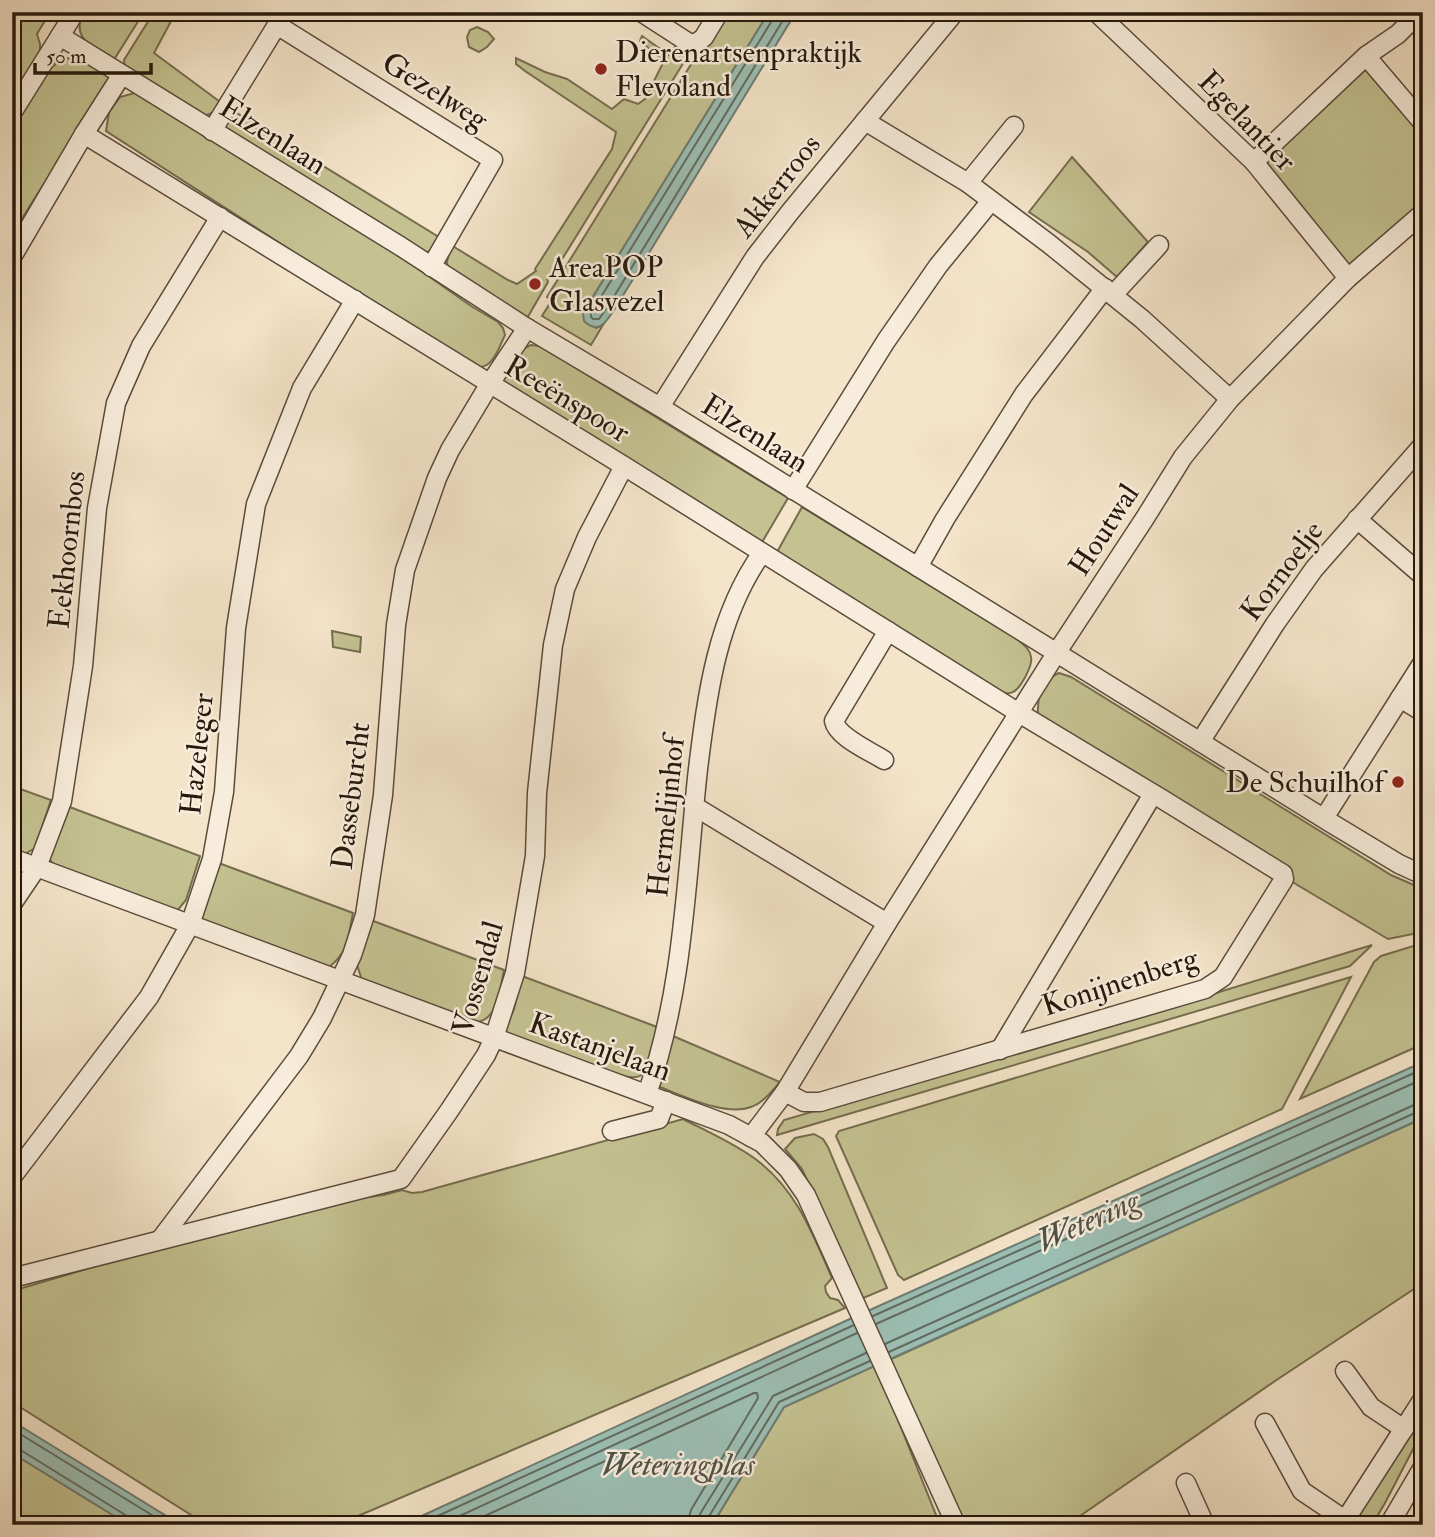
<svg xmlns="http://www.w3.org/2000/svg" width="1435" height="1537" viewBox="0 0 1435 1537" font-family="'IM FELL Double Pica',serif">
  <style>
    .green { fill: #c4c291; stroke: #756d4f; stroke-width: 2 }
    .water { fill: #9cbfb5; stroke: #6d7c72; stroke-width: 2 }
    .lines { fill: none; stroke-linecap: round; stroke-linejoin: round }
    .shore { stroke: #616c61; stroke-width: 2 }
    .minor-casing { stroke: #5a4b3c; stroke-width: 21 }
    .minor { stroke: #f8eddc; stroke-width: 18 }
    .poi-dot { fill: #8f2418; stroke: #f8eddc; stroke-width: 2.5 }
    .labels { text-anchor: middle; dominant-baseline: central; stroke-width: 5; stroke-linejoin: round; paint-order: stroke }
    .poi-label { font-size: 30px; fill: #26180d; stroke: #f8eddc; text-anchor: start }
    .street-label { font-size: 30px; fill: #26180d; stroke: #f8eddc }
    .water-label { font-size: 32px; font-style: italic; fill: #4f5248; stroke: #f8eddc }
  </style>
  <rect width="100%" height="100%" fill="#f4e4c9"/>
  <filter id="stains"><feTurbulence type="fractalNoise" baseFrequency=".00286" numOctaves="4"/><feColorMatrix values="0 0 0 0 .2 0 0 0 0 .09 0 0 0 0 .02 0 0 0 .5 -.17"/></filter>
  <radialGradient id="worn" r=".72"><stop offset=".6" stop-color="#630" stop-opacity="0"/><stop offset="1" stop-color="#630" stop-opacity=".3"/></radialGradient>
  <g class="green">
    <path d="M 12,12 L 66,12 L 59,18 L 46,19 L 37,34 L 40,44 L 40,54 L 12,99 Z"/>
    <path d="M 84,12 L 144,12 L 115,58 L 108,59 C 91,46 70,36 84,12 Z"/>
    <path d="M 154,12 L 176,12 L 154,53 L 223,104 L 214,112 L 205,116 L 125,68 L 124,60 Z"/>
    <path d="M 726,12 L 769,12 L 583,313 L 596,328 L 603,325 L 591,345 L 542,316 L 552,300 L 547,297 L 698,53 L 700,53 Z"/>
    <path d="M 477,27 L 488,32 L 494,39 L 487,47 L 479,52 L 469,47 L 467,37 L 470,30 Z"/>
    <path d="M 642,36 L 669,55 L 678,43 L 692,49 L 556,269 L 547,278 L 548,282 L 526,320 L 448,270 L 447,262 L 451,245 L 508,280 L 517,284 L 536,271 L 535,269 L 612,149 L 616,132 L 525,71 L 516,64 L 516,58 L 545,72 L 567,79 L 612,109 L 624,99 L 638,104 L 645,99 L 664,61 L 640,41 Z"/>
    <path d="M 1366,56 L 1423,123 L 1423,213 L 1348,278 L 1254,162 Z"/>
    <path d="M 70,58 L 83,60 L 108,75 L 110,79 C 81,133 42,182 12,236 L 12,128 L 51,65 L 53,66 L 63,59 Z"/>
    <path d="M 138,92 L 397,254 L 471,306 L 498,322 L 503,328 L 505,335 C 501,343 498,353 492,360 C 479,378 457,357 444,349 L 106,131 L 109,112 L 120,97 Z"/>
    <path d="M 232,110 L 442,239 L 431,251 L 423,253 L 226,134 L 225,122 Z"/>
    <path d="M 1072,157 L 1148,242 L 1117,277 L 1088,252 L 1029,212 Z"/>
    <path d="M 531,345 L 540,346 L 788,498 L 761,544 L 502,381 C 507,365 515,351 531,345 Z"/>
    <path d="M 802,507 L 1017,639 C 1023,644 1030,649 1031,657 C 1033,665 1021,688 1013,692 C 1010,694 1006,693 1002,693 L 776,554 Z"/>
    <path d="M 332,631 L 361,637 L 360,652 L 333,647 Z"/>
    <path d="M 1059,673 L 1071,677 L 1391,875 L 1423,889 L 1423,932 L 1388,939 L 1289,880 L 1038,716 C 1037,698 1041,680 1059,673 Z"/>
    <path d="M 12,786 L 51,800 L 35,848 L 25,854 L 12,849 Z"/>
    <path d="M 67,806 L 200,856 L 186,900 L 177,911 L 54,865 L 50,860 L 50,857 Z"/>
    <path d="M 216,862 L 353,913 C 348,937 349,952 329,967 L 203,921 L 201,914 Z"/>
    <path d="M 368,919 L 504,970 C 500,988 499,1020 476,1022 L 362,980 L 357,965 Z"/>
    <path d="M 1423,943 L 1423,1044 L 1300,1099 L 1374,962 L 1381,956 Z"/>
    <path d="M 1372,945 L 1350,966 L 777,1135 L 778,1129 L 784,1120 L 1216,993 Z"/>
    <path d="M 522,976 L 657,1027 L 647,1070 C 640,1080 631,1077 620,1076 L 506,1033 L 505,1029 L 514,1009 Z"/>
    <path d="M 1351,977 L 1282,1109 L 904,1280 L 898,1275 L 836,1136 L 839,1131 Z"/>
    <path d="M 673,1036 L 780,1082 C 772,1091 763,1103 751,1107 C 725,1117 682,1095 657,1086 Z"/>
    <path d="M 1423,1118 L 1423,1283 L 1275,1381 L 1067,1525 L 966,1525 L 951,1499 L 889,1360 Z"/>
    <path d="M 683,1119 C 708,1132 736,1144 758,1161 C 797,1191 813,1235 832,1278 L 825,1286 L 826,1292 L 830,1298 L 838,1300 L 845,1308 L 337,1525 L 207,1525 L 12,1402 L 12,1291 L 90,1268 L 361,1198 L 384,1195 L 402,1190 L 412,1193 L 422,1192 Z"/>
    <path d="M 814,1134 L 823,1139 L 828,1147 L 887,1288 L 861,1299 L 802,1169 L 785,1149 L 795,1138 Z"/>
    <path d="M 876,1365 L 940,1525 L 712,1525 L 784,1407 Z"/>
    <path d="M 1412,1428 L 1422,1432 L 1385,1503 L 1372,1525 L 1353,1525 Z"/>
    <path d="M 12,1453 L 129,1525 L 12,1525 Z"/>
  </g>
  <g class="water">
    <path d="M 769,12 L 796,12 L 616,307 C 607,320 600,336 584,321 L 583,313 Z"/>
    <path d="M 1423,1062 L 1423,1118 L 784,1407 L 712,1525 L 402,1525 L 852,1318 Z"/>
    <path d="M 12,1421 L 181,1525 L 129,1525 L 12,1453 Z"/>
  </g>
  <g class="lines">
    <g class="shore">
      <path d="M 774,12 L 773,19 L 591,313 L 591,317 L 593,319 L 599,319 L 610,303 L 788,12"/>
      <path d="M 873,1316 L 1423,1069"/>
      <path d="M 876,1324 L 1423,1079"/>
      <path d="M 885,1344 L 1414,1105 L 1423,1103"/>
      <path d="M 889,1352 L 1417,1112 L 1423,1112"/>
      <path d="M 12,1429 L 168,1525"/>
      <path d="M 12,1448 L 19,1449 L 127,1516 L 131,1520 L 131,1525"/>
      <path d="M 418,1525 L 854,1325"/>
      <path d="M 440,1525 L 857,1333"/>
      <path d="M 465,1525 L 754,1393 L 757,1393 L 758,1398 L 691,1510 L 687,1525"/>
      <path d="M 698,1525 L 700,1514 L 773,1396 L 866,1353"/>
      <path d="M 707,1525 L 708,1518 L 779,1402 L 870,1361"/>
    </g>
    <g class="minor-casing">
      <g id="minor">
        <path d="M 641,12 L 689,43 L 697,43 L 704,37 L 719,12"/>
        <path d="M 1096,12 L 1254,162 L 1348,278"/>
        <path d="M 60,36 L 400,246 L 527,328 L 660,407 L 1331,823 L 1399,864 L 1423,875"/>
        <path d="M 1366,56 L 1423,123"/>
        <path d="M 12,113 L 75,12"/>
        <path d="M 865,121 L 968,183 L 1048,243 L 1142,319 L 1230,399"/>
        <path d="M 212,131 L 277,25 L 493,160 L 431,267"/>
        <path d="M 84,134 L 624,466 L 1019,713 L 1162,799 L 1283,874 L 1284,879 L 1223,977 L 1205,989 L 820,1102 L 804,1102 L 785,1092"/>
        <path d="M 1254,162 L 1366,56 L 1398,34 L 1420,12"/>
        <path d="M 968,183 L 1014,126"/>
        <path d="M 12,257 L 84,134 L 121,76"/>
        <path d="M 1113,295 L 1159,245"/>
        <path d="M 660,407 L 755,257 L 790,212 L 955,12"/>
        <path d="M 793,490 L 886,341 L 938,266 L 991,201"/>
        <path d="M 1357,519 L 1423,576"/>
        <path d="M 918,567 L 945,519 L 1024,394 L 1105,288"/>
        <path d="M 1400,698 L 1423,712"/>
        <path d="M 1200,742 L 1275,624 L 1314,569 L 1423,445"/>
        <path d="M 884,760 C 870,751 837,737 834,721 L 888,631"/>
        <path d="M 694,806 L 887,923"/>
        <path d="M 1324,818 L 1423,662"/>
        <path d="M 12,858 L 729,1125 L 762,1143 L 788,1169 L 806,1195 L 956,1525"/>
        <path d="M 12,904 L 37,867 L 62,801 L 83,666 L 97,508 L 116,403 L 141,346 L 220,217"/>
        <path d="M 1000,1050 L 1153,794"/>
        <path d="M 647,1094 C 684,990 686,878 698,769 C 707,695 717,616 762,553"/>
        <path d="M 612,1131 L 659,1119 L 666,1101"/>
        <path d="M 751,1137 L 785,1092 L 887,923 L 1057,652 L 1145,518 L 1183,457 L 1230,399 L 1348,278 L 1423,213"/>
        <path d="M 12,1177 L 149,997 L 190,925 L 212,859 L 224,792 L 236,628 L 256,504 L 302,388 L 355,300"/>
        <path d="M 160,1240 L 299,1056 L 322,1018 L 352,955 L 365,915 L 383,795 L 396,625 L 405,570 L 437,478 L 450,450 L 489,385 L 527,328"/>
        <path d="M 12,1278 L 401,1179 L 449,1111 L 486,1055 L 494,1038 L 515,973 L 535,856 L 537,793 L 553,645 L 565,589 L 587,537 L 624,466"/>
        <path d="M 1345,1371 L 1371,1407 L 1404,1429"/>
        <path d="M 1412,1416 L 1423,1399"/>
        <path d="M 1265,1423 L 1302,1491 L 1345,1520"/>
        <path d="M 1186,1483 L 1205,1525"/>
        <path d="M 1342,1525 L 1412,1416 L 1423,1422"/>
        <path d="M 1389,1525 L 1423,1467"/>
      </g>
    </g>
    <use href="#minor" class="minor"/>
  </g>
  <g class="poi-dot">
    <circle cx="601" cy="69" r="7"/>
    <circle cx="535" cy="284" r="7"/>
    <circle cx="1398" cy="782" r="7"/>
  </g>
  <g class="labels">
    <g class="poi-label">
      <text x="615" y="52">Dierenartsenpraktijk<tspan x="615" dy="34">Flevoland</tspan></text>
      <text x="549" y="267">AreaPOP<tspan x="549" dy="34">Glasvezel</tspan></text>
      <text x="1384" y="782" text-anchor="end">De Schuilhof</text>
    </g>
    <g class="street-label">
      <text transform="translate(435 91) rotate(32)">Gezelweg</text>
      <text transform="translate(1247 121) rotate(46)">Egelantier</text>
      <text transform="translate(273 136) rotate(32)">Elzenlaan</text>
      <text transform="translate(777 186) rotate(-52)">Akkerroos</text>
      <text transform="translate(567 399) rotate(31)">Reeënspoor</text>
      <text transform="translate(755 434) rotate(32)">Elzenlaan</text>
      <text transform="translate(1104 530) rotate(-57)">Houtwal</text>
      <text transform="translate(67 550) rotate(-84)">Eekhoornbos</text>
      <text transform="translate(1282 571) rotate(-53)">Kornoelje</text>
      <text transform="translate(197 754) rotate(-84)">Hazeleger</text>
      <text transform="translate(351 796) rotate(-83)">Dasseburcht</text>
      <text transform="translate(666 817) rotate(-84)">Hermelijnhof</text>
      <text transform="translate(478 978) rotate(-74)">Vossendal</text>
      <text transform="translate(1120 982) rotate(-18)">Konijnenberg</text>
      <text transform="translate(600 1047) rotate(20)">Kastanjelaan</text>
    </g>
    <g class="water-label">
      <text transform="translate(1088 1221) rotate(-24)">Wetering</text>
      <text x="678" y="1465">Weteringplas</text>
    </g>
  </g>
  <rect width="1435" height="1537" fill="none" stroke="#f4e4c9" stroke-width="42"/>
  <rect x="14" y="14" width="1407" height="1509" fill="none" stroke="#26180d" stroke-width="3.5"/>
  <rect x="21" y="21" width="1393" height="1495" fill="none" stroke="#26180d" stroke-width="2"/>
  <path d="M35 63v10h116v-10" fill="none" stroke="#26180d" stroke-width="3.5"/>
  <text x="46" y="63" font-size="21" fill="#26180d" stroke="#f8eddc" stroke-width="5" paint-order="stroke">50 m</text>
  <rect width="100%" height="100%" filter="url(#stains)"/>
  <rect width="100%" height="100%" fill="url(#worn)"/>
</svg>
